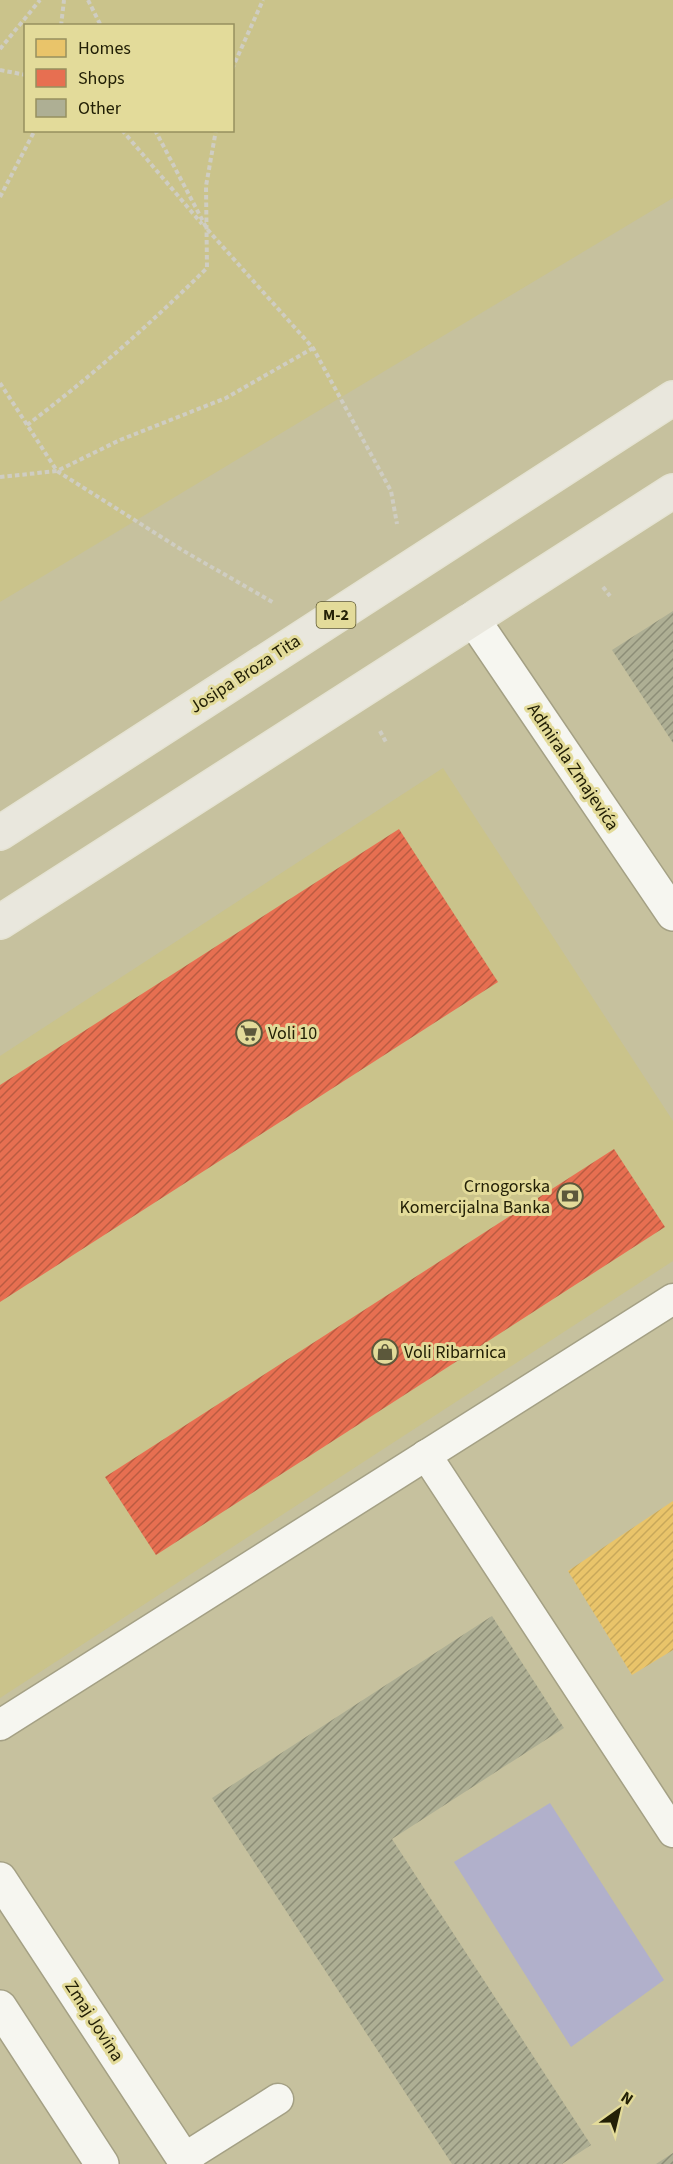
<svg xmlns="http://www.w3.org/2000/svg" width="673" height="2164" viewBox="0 0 673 2164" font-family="'Source Sans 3',sans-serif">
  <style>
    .built { fill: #cac38b; fill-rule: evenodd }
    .pitch { fill: #b1b0cb }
    .homes { fill: url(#homes-hatch) }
    .shops { fill: url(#shops-hatch) }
    .building { fill: url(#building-hatch) }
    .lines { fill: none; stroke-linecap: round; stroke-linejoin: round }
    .lane-casing { stroke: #a4a084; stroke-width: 33 }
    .street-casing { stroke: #a4a084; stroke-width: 36 }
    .primary-casing { stroke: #e5e3d3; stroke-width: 36 }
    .path { stroke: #cfcdc2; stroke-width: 4; stroke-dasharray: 4.5 3; stroke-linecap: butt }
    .lane { stroke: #f6f6f0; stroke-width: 30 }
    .street { stroke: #f6f6f0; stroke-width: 33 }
    .primary { stroke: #e9e7dd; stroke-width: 33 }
    .labels { text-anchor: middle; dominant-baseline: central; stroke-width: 6; stroke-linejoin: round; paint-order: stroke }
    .shield { fill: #e3db9a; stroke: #5d5832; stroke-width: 1.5 }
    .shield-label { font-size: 16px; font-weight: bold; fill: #232006 }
    .street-label { font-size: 18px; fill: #232006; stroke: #e3db9a }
    .poi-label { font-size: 18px; fill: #232006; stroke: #e3db9a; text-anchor: start }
  </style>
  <defs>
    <pattern id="homes-hatch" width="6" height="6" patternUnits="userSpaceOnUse" patternTransform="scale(1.5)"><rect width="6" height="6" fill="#e9c46a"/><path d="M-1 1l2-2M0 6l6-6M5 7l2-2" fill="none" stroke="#c8a85a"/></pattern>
    <pattern id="shops-hatch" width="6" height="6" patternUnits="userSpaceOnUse" patternTransform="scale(1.5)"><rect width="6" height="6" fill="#e76f51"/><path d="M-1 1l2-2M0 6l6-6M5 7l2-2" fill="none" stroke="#bb5b41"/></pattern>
    <pattern id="building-hatch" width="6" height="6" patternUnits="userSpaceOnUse" patternTransform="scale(1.5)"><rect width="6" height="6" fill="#aeaf94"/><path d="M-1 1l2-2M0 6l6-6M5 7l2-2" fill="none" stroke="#8d8e77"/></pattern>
  </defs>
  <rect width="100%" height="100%" fill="#c6c19e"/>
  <g class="built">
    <path d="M 0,0 L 673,0 L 673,198 L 0,602 ZM 26,26 L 232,26 L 232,130 L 26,130 Z"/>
    <path d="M 443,768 L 673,1121 L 673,1261 L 0,1698 L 0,1056 Z"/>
  </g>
  <path class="pitch" d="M 550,1803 L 664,1980 L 571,2047 L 454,1862 Z"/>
  <path class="homes" d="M 673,1501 L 673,1650 L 632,1675 L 568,1571 Z"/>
  <g class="shops">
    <path d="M 399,829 L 498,982 L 0,1302 L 0,1085 Z"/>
    <path d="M 614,1149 L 665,1227 L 156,1555 L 105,1477 Z"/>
  </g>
  <g class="building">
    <path d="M 673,611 L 673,743 L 612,650 Z"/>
    <path d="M 492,1616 L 564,1728 L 392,1839 L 591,2145 L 562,2164 L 452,2164 L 212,1798 Z"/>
    <path d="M 673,2153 L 673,2164 L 656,2164 Z"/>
  </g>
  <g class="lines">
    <g class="lane-casing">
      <g id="lane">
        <path d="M 426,1455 L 673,1832"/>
        <path d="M 0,1725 L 673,1299"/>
        <path d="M 183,2159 L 278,2099"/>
      </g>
    </g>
    <g class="street-casing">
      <g id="street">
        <path d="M 473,619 L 673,914"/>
        <path d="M 0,1879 L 187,2164"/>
        <path d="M 0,2007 L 102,2164"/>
      </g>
    </g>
    <g class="primary-casing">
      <g id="primary">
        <path d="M 0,833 L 673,398"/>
        <path d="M 0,922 L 673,491"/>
      </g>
    </g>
    <g class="path">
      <path d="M 88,0 L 101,26"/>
      <path d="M 61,26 L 64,0"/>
      <path d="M 0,49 L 40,0"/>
      <path d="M 232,69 L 263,0"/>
      <path d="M 0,70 L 26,75"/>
      <path d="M 122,130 L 202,224"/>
      <path d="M 155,130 L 207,229 L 313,348 L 391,491 L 397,524"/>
      <path d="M 0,197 L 35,130"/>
      <path d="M 0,383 L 57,471 L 182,550 L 274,603"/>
      <path d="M 27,425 C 91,377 150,324 207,268 L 206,186 L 216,130"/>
      <path d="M 0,477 L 57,471 L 120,440 L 226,398 L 313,348"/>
      <path d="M 603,587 L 610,596"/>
      <path d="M 380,731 L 387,744"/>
    </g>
    <use href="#lane" class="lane"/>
    <use href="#street" class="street"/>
    <use href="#primary" class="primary"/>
  </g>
  <defs>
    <g id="supermarket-ring" transform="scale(1.35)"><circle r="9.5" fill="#e3db9a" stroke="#5c583b" stroke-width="1.5"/><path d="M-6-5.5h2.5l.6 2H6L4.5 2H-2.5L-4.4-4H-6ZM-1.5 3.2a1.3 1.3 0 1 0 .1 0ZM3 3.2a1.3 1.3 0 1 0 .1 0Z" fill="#5c583b"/></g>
    <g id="bank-ring" transform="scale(1.35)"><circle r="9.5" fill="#e3db9a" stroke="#5c583b" stroke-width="1.5"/><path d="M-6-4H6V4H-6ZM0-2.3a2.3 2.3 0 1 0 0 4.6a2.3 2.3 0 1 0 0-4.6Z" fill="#5c583b"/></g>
    <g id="shop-ring" transform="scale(1.35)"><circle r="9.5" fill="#e3db9a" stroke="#5c583b" stroke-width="1.5"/><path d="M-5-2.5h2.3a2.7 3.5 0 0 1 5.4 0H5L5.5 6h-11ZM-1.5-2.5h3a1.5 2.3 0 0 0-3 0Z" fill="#5c583b"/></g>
  </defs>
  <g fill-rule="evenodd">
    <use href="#supermarket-ring" x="249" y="1033"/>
    <use href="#bank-ring" x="570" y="1196"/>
    <use href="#shop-ring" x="385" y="1352"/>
  </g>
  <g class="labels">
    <rect class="shield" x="316.5" y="602" width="39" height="26" rx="4.5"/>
    <g class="shield-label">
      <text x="336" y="615">M-2</text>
    </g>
    <g class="street-label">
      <text transform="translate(245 674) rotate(-33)">Josipa Broza Tita</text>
      <text transform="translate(573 767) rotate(56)">Admirala Zmajevića</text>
      <text transform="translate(94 2021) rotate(57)">Zmaj Jovina</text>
    </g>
    <g class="poi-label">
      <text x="268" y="1033">Voli 10</text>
      <text x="550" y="1186" text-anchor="end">Crnogorska<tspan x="550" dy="21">Komercijalna Banka</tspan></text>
      <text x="404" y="1352">Voli Ribarnica</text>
    </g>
  </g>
  <rect x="24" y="24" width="210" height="108" fill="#e3db9a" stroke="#96905f" stroke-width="1.5"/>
  <rect x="36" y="39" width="30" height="18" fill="#e9c46a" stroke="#96905f" stroke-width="1.5"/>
  <text x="78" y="54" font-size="18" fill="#232006">Homes</text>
  <rect x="36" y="69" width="30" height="18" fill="#e76f51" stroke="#96905f" stroke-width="1.5"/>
  <text x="78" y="84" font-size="18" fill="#232006">Shops</text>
  <rect x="36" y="99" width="30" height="18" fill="#aeaf94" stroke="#96905f" stroke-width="1.5"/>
  <text x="78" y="114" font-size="18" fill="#232006">Other</text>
  <g transform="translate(619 2110) rotate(34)" stroke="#e3db9a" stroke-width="4.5" paint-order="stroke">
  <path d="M0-4.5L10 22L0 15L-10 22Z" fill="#232006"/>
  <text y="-9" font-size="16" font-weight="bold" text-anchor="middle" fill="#232006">N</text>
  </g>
</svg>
